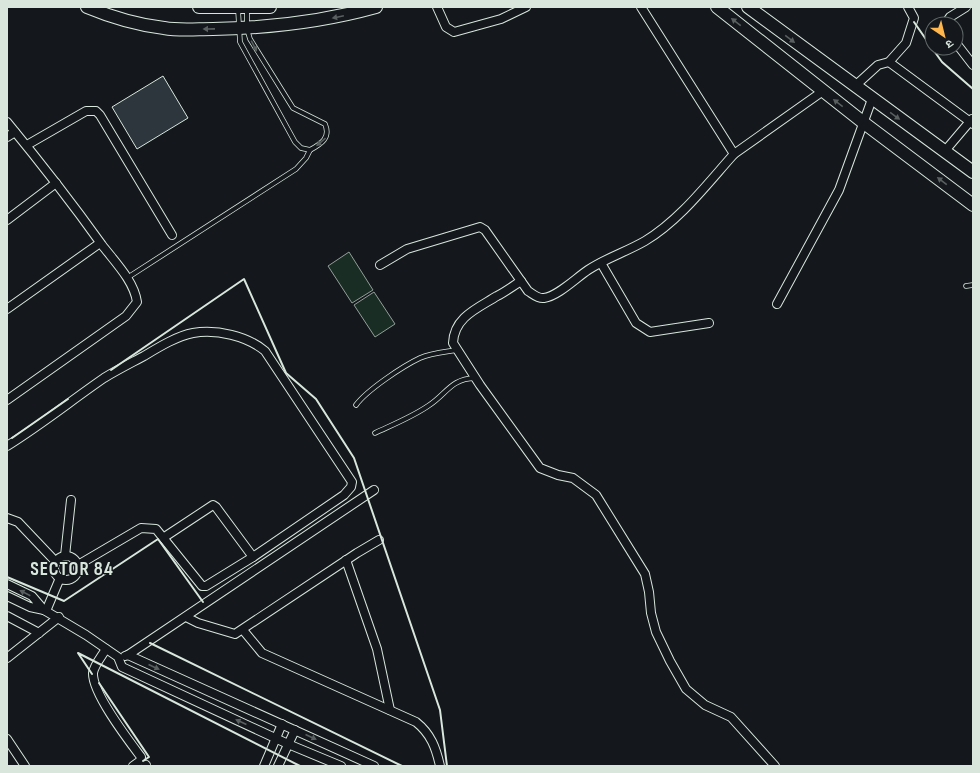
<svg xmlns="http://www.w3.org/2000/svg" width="980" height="773" viewBox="0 0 980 773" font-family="'Sofia Sans Condensed','Noto Sans Devanagari',sans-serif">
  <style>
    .green { fill: #1a2d24; stroke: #939e99 }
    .building { fill: #2c363c; stroke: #d8e6dc }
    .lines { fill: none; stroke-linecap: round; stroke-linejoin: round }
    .lane-casing { stroke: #d8e6dc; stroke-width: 5.5 }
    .street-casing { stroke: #d8e6dc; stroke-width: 10 }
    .secondary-casing { stroke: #d8e6dc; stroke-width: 14 }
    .lane { stroke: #14181c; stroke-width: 4 }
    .street { stroke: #14181c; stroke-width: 8 }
    .secondary { stroke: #14181c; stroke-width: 12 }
    .wall { stroke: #d8e6dc; stroke-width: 2 }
    .oneway { fill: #59605f }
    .labels { text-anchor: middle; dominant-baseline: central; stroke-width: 3; stroke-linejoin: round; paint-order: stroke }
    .district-label { font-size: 19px; font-weight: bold; letter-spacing: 1px; fill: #d8e6dc; stroke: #14181c }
  </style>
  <rect width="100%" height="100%" fill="#14181c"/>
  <g class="green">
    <path d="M 349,252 L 373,290 L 352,303 L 328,266 Z"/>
    <path d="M 374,292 L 395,324 L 375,337 L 354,305 Z"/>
  </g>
  <path class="building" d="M 163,76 L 188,118 L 137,149 L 112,107 Z"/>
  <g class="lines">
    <g class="lane-casing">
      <g id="lane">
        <path d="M 238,9 L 240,42 L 295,142 L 301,148 L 310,150 C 321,144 331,138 325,124 L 293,108 L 250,39 L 247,29 L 247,9"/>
        <path d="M 127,278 L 296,169 L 306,158 L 310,150"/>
        <path d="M 966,286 L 973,285"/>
        <path d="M 356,405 C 367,390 403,366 420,358 C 431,353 445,352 457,350"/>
        <path d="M 375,433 C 392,425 412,417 428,406 C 447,394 450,379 475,378"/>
      </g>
    </g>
    <g class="street-casing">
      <g id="street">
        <path d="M 437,7 L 446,27 L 454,32 L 501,19 L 526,7"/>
        <path d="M 945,24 L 950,17 L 966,7"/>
        <path d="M 956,43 L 973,65"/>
        <path d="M 889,62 L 973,124"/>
        <path d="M 855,86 L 878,65 L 889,62 L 906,43 L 914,18 L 908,7"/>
        <path d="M 7,122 C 40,162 72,203 102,245 C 115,262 134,281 137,302 L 126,316 L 7,400"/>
        <path d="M 7,137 L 15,132"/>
        <path d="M 27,145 L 86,111 L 96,111 L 100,115 L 172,235"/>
        <path d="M 944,152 L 972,119"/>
        <path d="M 734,154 L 823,91"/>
        <path d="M 7,220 L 56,183"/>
        <path d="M 601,263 L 636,323 L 650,332 L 709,323"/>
        <path d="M 380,265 L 407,249 L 480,227 L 485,230 L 528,291 C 533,294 538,299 544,298 C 558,296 576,278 588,270 C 606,258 626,252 645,241 C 680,220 707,184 734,154 L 641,7"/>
        <path d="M 521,281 C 513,286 505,292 497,296 C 478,308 454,317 453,343 L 480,385 L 540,468 L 558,475 L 573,478 L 596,495 L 645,574 L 649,592 L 651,613 L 656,632 L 670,661 L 686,689 L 705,705 L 731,717 L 775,766"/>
        <path d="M 777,304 L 839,190 L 872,99"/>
        <path d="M 7,309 L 100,243"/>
        <path d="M 7,446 C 41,425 72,400 104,378 C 117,370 131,363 144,356 C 159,347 177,336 193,333 C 217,329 247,336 265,351 L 352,482 L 351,487 L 344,495 L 253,557 L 206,586 L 202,586 L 156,529 L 141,528 L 78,565"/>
        <path d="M 7,518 L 18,522 L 56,562"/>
        <path d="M 163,538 L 213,505 L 216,507 L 253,557"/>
        <path d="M 65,556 L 71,500"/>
        <circle cx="66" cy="568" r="12"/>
        <path d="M 346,560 L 377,649 L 390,710"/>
        <path d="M 7,584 L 32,596 L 44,610 L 30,607 L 7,596"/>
        <path d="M 44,610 L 86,635 L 118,657 L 122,667 L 288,744 L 341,766"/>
        <path d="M 46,611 L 60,578"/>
        <path d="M 7,616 L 39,633"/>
        <path d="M 186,617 L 198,623 L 235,634 L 357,553 L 379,540"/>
        <path d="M 243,630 L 262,653 L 416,722 C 431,734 436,748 440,766"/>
        <path d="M 106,649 C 102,656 94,665 93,673 C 92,693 129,741 141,757 L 140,761 L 133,766"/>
        <path d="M 128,655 L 374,490"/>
        <path d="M 125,656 L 128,655 L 374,766"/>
        <path d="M 7,658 L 59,617"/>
        <path d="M 7,739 L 25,766"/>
        <path d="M 145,766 L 146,765"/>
        <path d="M 264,766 L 282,724"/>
        <path d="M 278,766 L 295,730"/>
      </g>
    </g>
    <g class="secondary-casing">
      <g id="secondary">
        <path d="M 87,7 C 111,17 138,25 164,28 C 180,31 197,29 213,29 C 268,28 322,22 376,7"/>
        <path d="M 199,7 L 270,7"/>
        <path d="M 717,7 L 864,123 L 973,205"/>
        <path d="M 748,7 L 973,172"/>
      </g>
    </g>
    <use href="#lane" class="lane"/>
    <use href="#street" class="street"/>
    <use href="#secondary" class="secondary"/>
    <g class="wall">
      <path d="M 914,22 L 932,48"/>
      <path d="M 932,48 L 942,62 L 973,89"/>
      <path d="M 111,370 L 244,279 L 286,373 L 316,399 L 354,458 L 440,710 L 447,766"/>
      <path d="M 12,438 L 68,399"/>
      <path d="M 7,577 L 64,601 L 158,539 L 203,602"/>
      <path d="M 150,643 L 402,766"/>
      <path d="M 92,674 L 78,653 L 300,766"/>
      <path d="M 99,683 L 149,757 L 143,761"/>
    </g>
  </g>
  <defs><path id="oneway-solid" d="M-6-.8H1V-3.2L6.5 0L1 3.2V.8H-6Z"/></defs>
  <g class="oneway">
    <use href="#oneway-solid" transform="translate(338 17) rotate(168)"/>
    <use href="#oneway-solid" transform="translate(736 22) rotate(-142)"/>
    <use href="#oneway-solid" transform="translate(209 29) rotate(179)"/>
    <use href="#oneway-solid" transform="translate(790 39) rotate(37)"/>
    <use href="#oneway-solid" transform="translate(254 46) rotate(62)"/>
    <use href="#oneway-solid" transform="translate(838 103) rotate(-142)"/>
    <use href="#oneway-solid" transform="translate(895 116) rotate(36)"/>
    <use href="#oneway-solid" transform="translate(321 142) rotate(139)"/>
    <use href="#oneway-solid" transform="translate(942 181) rotate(-143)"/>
    <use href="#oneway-solid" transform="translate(25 593) rotate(-153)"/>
    <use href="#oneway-solid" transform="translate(154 667) rotate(24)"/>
    <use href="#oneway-solid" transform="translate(241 722) rotate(-155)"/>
    <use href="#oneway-solid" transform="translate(311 737) rotate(24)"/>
  </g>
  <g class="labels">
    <g class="district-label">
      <text x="72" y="569">SECTOR 84</text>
    </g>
  </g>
  <rect width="980" height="773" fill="none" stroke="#d8e6dc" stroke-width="16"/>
  <g transform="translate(944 36) rotate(145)"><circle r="19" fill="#14181c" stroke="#626a69"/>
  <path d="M0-3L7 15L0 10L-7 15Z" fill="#ffb74d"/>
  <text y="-6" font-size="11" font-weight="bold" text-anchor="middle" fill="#d8e6dc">उ</text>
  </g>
</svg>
